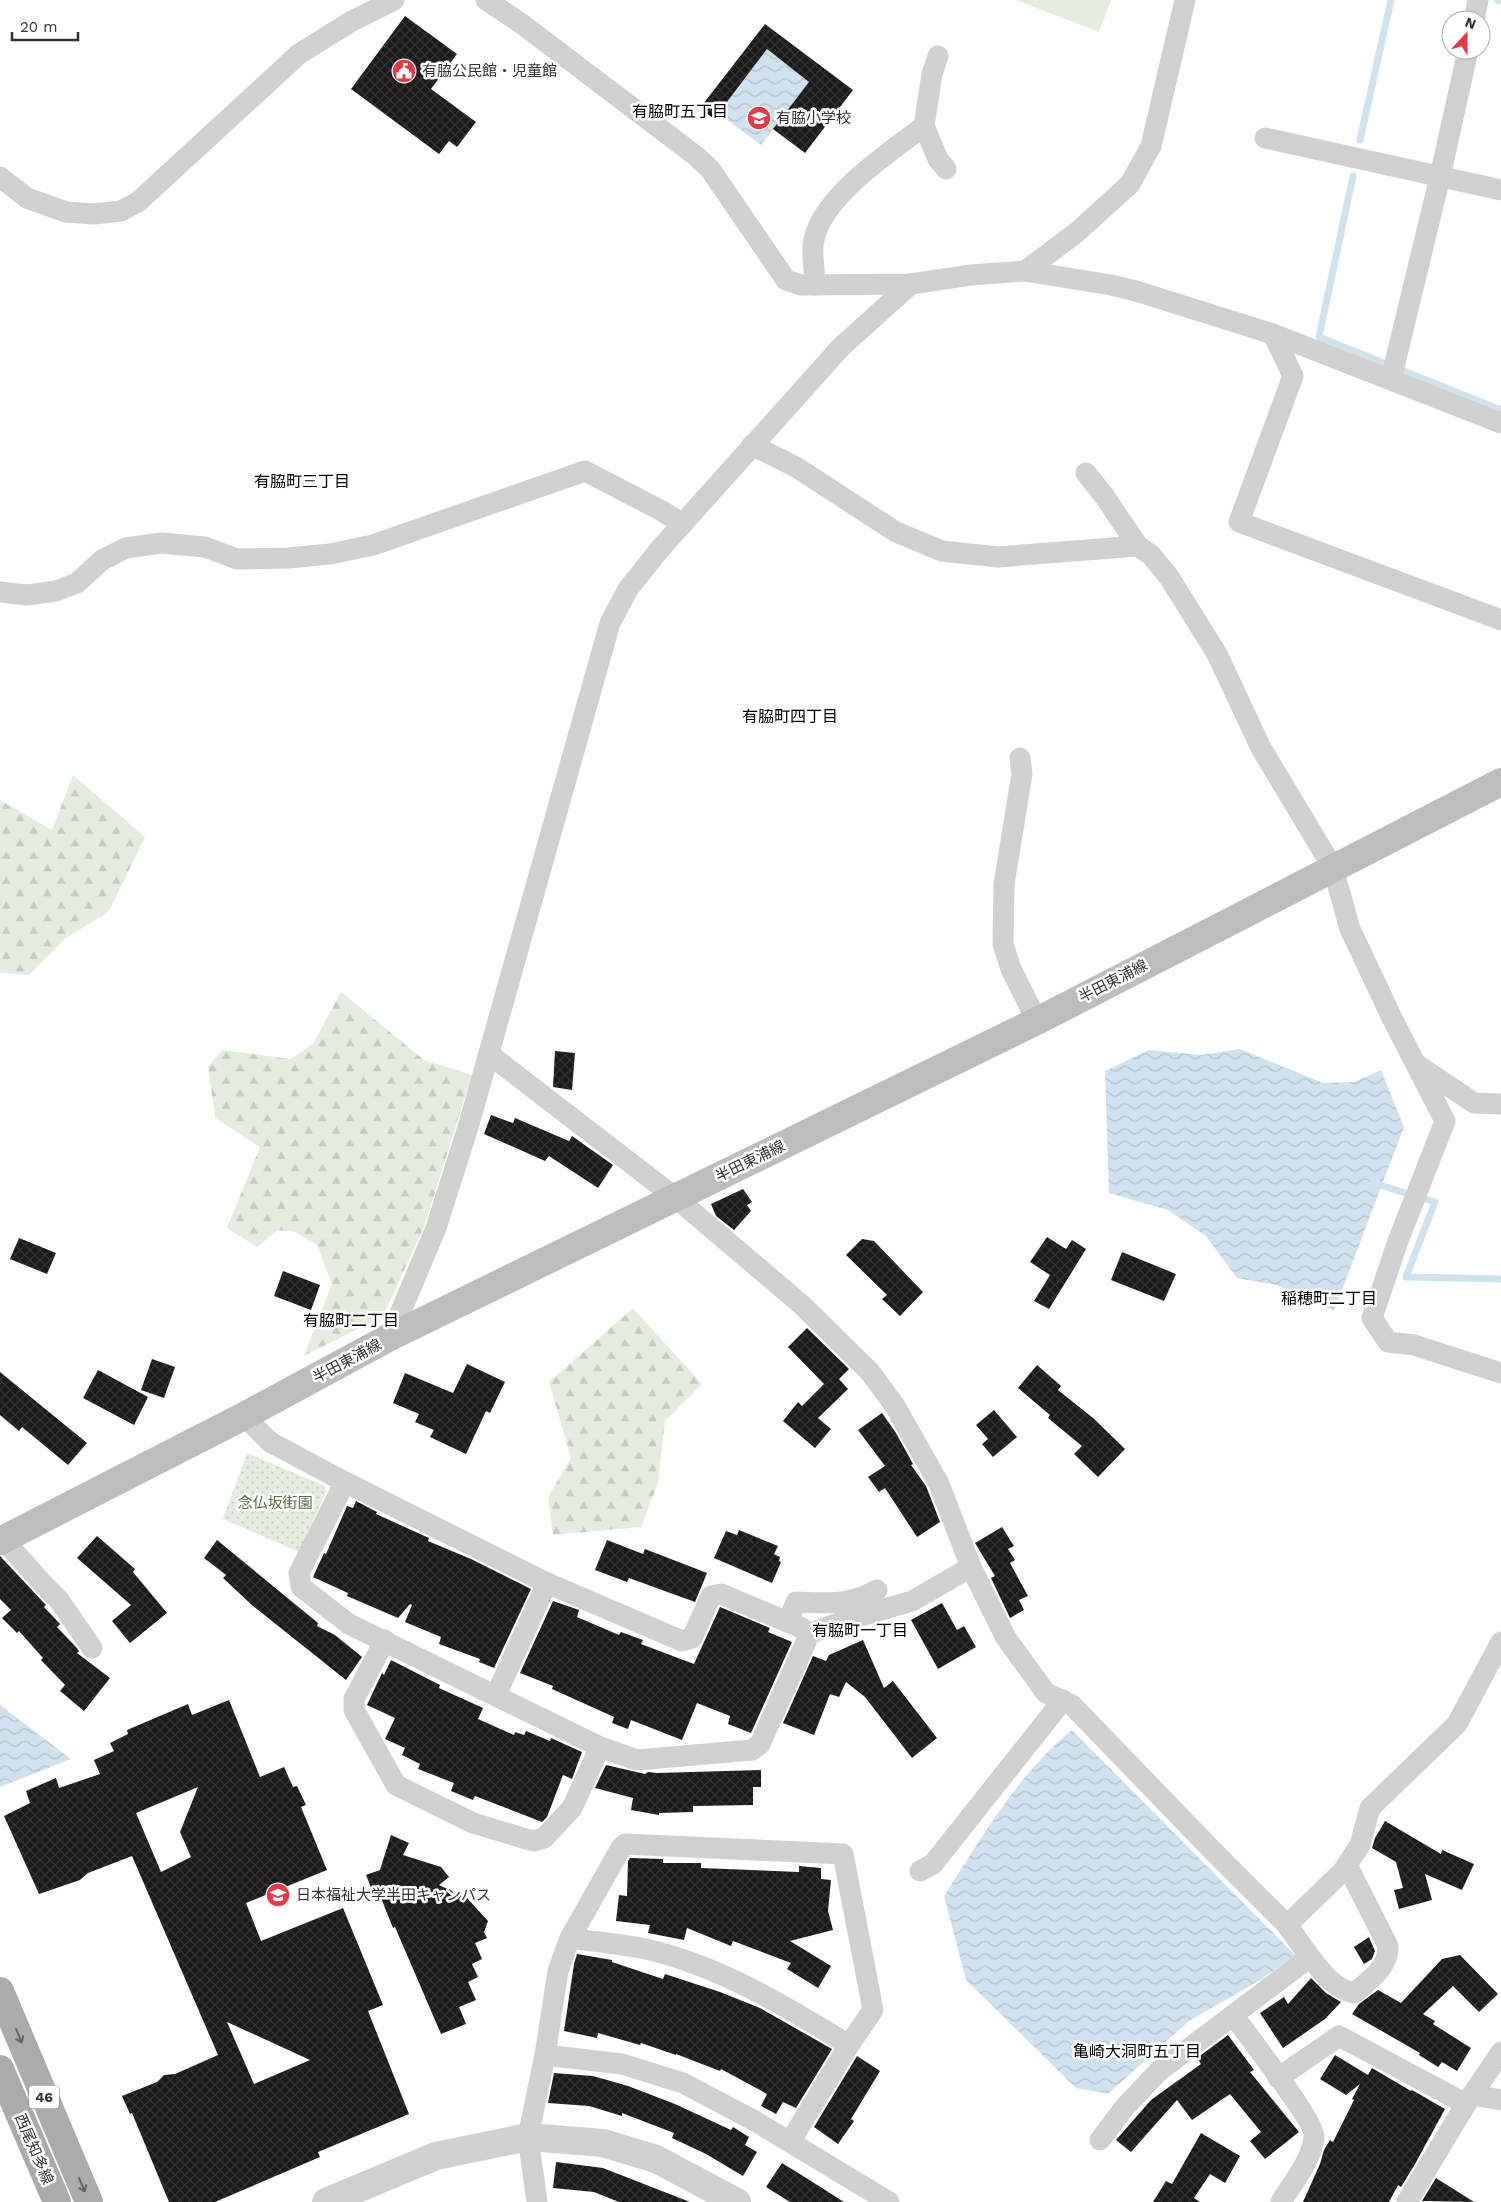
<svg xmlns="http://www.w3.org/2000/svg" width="1501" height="2202" viewBox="0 0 1501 2202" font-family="'Work Sans','Noto Sans JP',sans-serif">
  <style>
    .green { fill: url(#green-dots) }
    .forest { fill: url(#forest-firs) }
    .pitch { fill: #e6ecdf }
    .water { fill: url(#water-waves) }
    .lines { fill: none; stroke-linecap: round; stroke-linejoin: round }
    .stream { stroke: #cfe2ee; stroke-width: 7 }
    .building { fill: url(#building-cross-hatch); fill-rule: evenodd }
    .minor { stroke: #d0d0d0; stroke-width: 21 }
    .tertiary { stroke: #d0d0d0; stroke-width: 28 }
    .secondary { stroke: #bdbdbd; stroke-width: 28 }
    .primary { stroke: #ababab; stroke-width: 28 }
    .oneway { stroke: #636363 }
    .labels { text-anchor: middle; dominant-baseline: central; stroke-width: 5; stroke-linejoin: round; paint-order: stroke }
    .shield { fill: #fff; stroke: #707070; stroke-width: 1 }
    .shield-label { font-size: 14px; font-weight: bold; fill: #333 }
    .poi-label { font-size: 15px; fill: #333; stroke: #fff; text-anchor: start }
    .street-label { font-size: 15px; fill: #333; stroke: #fff }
    .park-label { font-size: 15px; fill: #56703f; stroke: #fff }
    .neighbourhood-label { font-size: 16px; fill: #000; stroke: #fff }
  </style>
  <defs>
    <pattern id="green-dots" width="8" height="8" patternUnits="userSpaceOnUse" patternTransform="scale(1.25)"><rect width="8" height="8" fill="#e6ecdf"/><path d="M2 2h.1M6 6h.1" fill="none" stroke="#c6cbc0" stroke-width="1.8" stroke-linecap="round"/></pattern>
    <pattern id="forest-firs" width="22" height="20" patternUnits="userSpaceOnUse" patternTransform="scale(1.25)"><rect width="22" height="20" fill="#e6ecdf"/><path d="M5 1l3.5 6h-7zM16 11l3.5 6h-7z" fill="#c6cbc0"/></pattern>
    <pattern id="water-waves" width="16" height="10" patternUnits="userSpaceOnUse" patternTransform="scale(1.25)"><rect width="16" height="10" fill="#cfe2ee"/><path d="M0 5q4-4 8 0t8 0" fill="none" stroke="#b2c2cd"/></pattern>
    <pattern id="building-cross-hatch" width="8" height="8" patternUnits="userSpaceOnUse" patternTransform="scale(1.25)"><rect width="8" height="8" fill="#1a1a1a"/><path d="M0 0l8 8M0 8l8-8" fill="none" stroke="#333"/></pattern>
  </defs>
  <rect width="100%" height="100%" fill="#fff"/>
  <path class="green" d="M 247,1453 L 325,1486 L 326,1492 L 299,1552 L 223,1519 Z"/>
  <g class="forest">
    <path d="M 73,775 L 145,837 L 109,911 L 66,938 L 29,975 L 0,973 L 0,800 L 52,830 Z"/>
    <path d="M 341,992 L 424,1060 L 472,1075 L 424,1227 L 383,1316 L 304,1356 L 332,1284 L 317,1245 L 295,1232 L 278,1230 L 257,1247 L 227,1228 L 260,1147 L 215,1118 L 208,1067 L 222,1050 L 291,1059 L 313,1044 Z"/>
    <path d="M 633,1308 L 702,1384 L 665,1421 L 658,1483 L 641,1527 L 553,1535 L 548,1497 L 571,1458 L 549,1382 Z"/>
  </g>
  <path class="pitch" d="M 1016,0 L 1111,0 L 1099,32 Z"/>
  <g class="water">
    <path d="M 767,49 L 809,82 L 761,145 L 718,113 Z"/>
    <path d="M 1240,1049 L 1323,1083 L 1354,1082 L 1381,1070 L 1404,1127 L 1334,1311 L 1277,1285 L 1237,1278 L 1206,1236 L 1168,1210 L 1109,1193 L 1105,1071 L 1149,1050 L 1201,1055 Z"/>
    <path d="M 0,1705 L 71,1759 L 0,1787 Z"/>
    <path d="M 1072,1730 L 1295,1955 L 1262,1979 L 1189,2021 L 1108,2094 L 1076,2088 L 966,1980 L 944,1896 C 982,1837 1017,1775 1072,1730 Z"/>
  </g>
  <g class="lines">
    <g class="stream">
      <path d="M 1498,0 L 1501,1"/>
      <path d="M 1360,140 L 1391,0"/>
      <path d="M 1353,176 L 1319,337 L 1501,410"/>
      <path d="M 1373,1183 L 1435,1202 L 1406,1277 L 1501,1279"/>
    </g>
  </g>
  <g class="building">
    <path d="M 405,16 L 457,54 L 431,89 L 476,122 L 457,147 L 449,141 L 439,154 L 351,89 Z"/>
    <path d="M 765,24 L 853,90 L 805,153 L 773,129 L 809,82 L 767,49 L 714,119 L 700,108 Z"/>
    <path d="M 555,1051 L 575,1053 L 572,1090 L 553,1087 Z"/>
    <path d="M 491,1115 L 513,1123 L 515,1118 L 569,1141 L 572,1136 L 613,1165 L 598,1188 L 549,1156 L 545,1161 L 484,1134 Z"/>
    <path d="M 743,1189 L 752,1202 L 747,1205 L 751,1211 L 734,1230 L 716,1216 L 711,1204 Z"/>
    <path d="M 1047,1237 L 1066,1249 L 1072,1240 L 1086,1249 L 1049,1309 L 1034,1301 L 1050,1275 L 1030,1262 Z"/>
    <path d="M 19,1238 L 56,1253 L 47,1274 L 10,1259 Z"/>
    <path d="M 862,1239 L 874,1241 L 923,1292 L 900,1316 L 882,1299 L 887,1295 L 846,1255 Z"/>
    <path d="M 1122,1252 L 1176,1274 L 1164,1301 L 1111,1280 Z"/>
    <path d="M 283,1271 L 320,1285 L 311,1310 L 274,1296 Z"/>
    <path d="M 807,1328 L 849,1369 L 839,1379 L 848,1389 L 818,1418 L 831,1429 L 815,1448 L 783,1421 L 798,1402 L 802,1406 L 824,1384 L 788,1347 Z"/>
    <path d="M 152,1359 L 175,1367 L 164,1398 L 141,1390 Z"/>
    <path d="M 467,1364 L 505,1382 L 490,1413 L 486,1411 L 466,1454 L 430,1437 L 434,1430 L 415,1422 L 419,1414 L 393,1403 L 405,1373 L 453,1393 Z"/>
    <path d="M 1037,1365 L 1061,1386 L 1058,1390 L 1093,1418 L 1125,1449 L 1098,1477 L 1074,1454 L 1082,1446 L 1048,1418 L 1050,1415 L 1018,1388 Z"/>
    <path d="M 98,1370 L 148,1397 L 134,1425 L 83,1398 Z"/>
    <path d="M 0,1372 L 87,1443 L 68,1465 L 22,1427 L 19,1431 L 0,1415 Z"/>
    <path d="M 994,1410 L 1017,1437 L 993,1457 L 982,1444 L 988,1439 L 976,1425 Z"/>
    <path d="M 882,1413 L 896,1433 L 913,1464 L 911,1465 L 926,1486 L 940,1522 L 917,1537 L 885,1488 L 879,1492 L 868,1477 L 885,1466 L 858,1430 Z"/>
    <path d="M 356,1501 L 377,1512 L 376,1514 L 429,1538 L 428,1541 L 471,1559 L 531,1589 L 494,1668 L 479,1662 L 480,1659 L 439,1644 L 441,1637 L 405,1622 L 412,1605 L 410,1604 L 398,1618 L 347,1596 L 348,1593 L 313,1577 L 324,1553 L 326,1554 L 347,1506 L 353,1508 Z"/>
    <path d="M 1002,1527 L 1014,1546 L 1008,1549 L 1015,1560 L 1010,1563 L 1028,1596 L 1019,1600 L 1024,1610 L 1010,1618 L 991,1578 L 995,1576 L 975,1543 Z"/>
    <path d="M 739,1530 L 778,1546 L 774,1554 L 780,1557 L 779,1561 L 781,1562 L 772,1583 L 714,1558 L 726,1531 L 737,1535 Z"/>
    <path d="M 97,1536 L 135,1569 L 133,1572 L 167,1613 L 130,1643 L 112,1621 L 131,1605 L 77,1558 Z"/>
    <path d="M 217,1540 L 318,1623 L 317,1626 L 335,1635 L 362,1657 L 346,1680 L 253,1606 L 223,1578 L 226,1575 L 204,1558 Z"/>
    <path d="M 607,1540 L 643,1554 L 645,1549 L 707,1573 L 695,1602 L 629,1578 L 627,1582 L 595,1570 Z"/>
    <path d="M 0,1556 L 46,1605 L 44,1607 L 60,1624 L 57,1627 L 76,1647 L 79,1651 L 77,1653 L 110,1678 L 84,1711 L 60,1691 L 65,1685 L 41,1660 L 43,1658 L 19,1631 L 17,1633 L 2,1618 L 11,1610 L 0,1599 Z"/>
    <path d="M 553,1601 L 579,1610 L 577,1617 L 619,1635 L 621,1632 L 643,1640 L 641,1644 L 694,1664 L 720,1607 L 770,1628 L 768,1632 L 792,1642 L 751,1733 L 728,1724 L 730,1716 L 697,1703 L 682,1740 L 631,1720 L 628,1729 L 612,1723 L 614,1717 L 552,1689 L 553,1686 L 520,1673 Z"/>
    <path d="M 942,1603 L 957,1630 L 964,1626 L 976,1647 L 938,1669 L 911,1620 Z"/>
    <path d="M 863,1640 L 884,1688 L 893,1681 L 937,1738 L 912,1758 L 865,1697 L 846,1682 L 839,1697 L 830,1694 L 814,1735 L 783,1723 L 813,1656 L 826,1661 L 829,1655 Z"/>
    <path d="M 391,1660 L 440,1685 L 439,1688 L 483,1708 L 478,1719 L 514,1735 L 515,1732 L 524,1735 L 526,1731 L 550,1741 L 551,1738 L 582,1752 L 572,1779 L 563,1775 L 547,1817 L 542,1822 L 475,1796 L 473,1800 L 451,1791 L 454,1783 L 418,1769 L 420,1764 L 402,1755 L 405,1748 L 385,1739 L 395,1718 L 367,1705 L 382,1673 L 384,1675 Z"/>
    <path d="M 229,1700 L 260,1777 L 284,1767 L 293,1787 L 297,1786 L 306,1805 L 301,1807 L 327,1870 L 246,1903 L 261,1941 L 343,1908 L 383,2005 L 368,2011 L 409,2114 L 318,2152 L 320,2157 L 215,2202 L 169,2202 L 132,2113 L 130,2114 L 122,2096 L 157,2082 L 164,2075 L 175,2074 L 218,2055 L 132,1856 L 88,1873 L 80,1880 L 39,1894 L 4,1816 L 30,1803 L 26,1791 L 56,1778 L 59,1788 L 100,1774 L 94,1760 L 114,1751 L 110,1743 L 128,1734 L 127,1730 L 188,1704 L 192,1715 ZM 198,1787 L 180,1832 L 191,1857 L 161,1872 L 136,1813 ZM 227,2022 L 310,2060 L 254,2084 Z"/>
    <path d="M 606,1765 L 645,1774 L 648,1772 L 657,1773 L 761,1770 L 761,1787 L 753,1787 L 753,1805 L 693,1806 L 693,1812 L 659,1813 L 659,1815 L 631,1810 L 633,1798 L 595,1788 Z"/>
    <path d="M 1385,1821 L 1441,1854 L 1442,1850 L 1474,1864 L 1462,1890 L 1425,1874 L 1432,1900 L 1399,1909 L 1394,1890 L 1403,1888 L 1396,1862 L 1372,1848 L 1375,1838 Z"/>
    <path d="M 391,1835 L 409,1843 L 403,1855 L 441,1867 L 449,1877 L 439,1885 L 467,1898 L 488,1921 L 484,1932 L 487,1938 L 475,1943 L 482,1959 L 472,1964 L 478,1977 L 468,1982 L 476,2000 L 459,2007 L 466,2024 L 441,2034 L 395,1927 L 393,1928 L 381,1898 L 376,1900 L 366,1875 L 380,1870 Z"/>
    <path d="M 630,1858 L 663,1859 L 663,1863 L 701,1863 L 701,1868 L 799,1872 L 799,1866 L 821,1868 L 821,1879 L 831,1880 L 828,1911 L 833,1930 L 790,1941 L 831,1966 L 818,1988 L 787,1969 L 791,1963 L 733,1941 L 731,1946 L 687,1928 L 684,1940 L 648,1933 L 650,1925 L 616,1921 L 619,1895 L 627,1896 L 628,1861 Z"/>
    <path d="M 1369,1937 L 1375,1951 L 1372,1959 L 1364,1964 L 1354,1947 Z"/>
    <path d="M 577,1954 L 612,1960 L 612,1962 L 663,1979 L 665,1974 L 720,1992 L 760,2008 L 832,2049 L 796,2108 L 783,2102 L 776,2114 L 761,2106 L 767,2094 L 721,2069 L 720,2071 L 676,2054 L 676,2055 L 641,2043 L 640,2045 L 598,2033 L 597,2038 L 564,2031 L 574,1964 Z"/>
    <path d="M 1460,1955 L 1498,1994 L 1479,2012 L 1453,1986 L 1423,2014 L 1435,2021 L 1433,2024 L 1471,2048 L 1457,2071 L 1442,2062 L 1438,2067 L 1419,2055 L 1420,2053 L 1352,2014 L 1359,2004 L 1378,1990 L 1401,2003 L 1442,1959 Z"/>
    <path d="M 1311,1978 L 1326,1993 L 1341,2002 L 1325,2019 L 1283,2048 L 1260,2013 L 1284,1997 L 1288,2004 Z"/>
    <path d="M 1228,2035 L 1254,2070 L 1250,2072 L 1299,2132 L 1265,2159 L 1250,2141 L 1261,2132 L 1230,2094 L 1192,2120 L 1177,2100 L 1131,2152 L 1116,2140 L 1151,2100 L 1201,2064 L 1197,2058 Z"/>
    <path d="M 1335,2055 L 1368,2075 L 1372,2068 L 1411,2091 L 1412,2090 L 1445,2109 L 1415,2164 L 1401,2187 L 1398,2185 L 1389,2202 L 1303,2202 L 1320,2164 L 1324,2150 L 1330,2140 L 1333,2142 L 1354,2100 L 1352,2099 L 1360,2084 L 1346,2095 L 1320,2079 Z"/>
    <path d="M 857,2056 L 880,2071 L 851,2119 L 854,2121 L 838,2144 L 814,2127 Z"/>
    <path d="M 554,2073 L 593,2076 L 628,2086 L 675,2104 L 731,2130 L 733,2127 L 749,2137 L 745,2145 L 757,2152 L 743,2176 L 706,2154 L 672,2138 L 674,2133 L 622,2113 L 622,2116 L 589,2106 L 548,2103 Z"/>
    <path d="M 1201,2133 L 1240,2156 L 1225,2183 L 1210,2174 L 1194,2198 L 1200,2202 L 1153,2202 L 1166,2181 L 1172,2184 Z"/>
    <path d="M 556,2162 L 603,2168 L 690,2202 L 619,2202 L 594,2192 L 553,2188 Z"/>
    <path d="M 782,2163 L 811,2181 L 844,2202 L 790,2202 L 766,2187 Z"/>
    <path d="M 1436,2178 L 1474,2202 L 1422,2201 Z"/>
  </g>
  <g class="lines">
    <g class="minor">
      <path d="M 486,0 L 522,24 L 696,156 L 710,169 L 786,280 L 801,285 L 911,284 L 971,275 L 1025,271 L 1111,285 L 1136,291 L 1273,334 L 1501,423"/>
      <path d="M 1474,20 L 1478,0"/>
      <path d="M 924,126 L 938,159 L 946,169"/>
      <path d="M 1265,138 L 1501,190"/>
      <path d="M 0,177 L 27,198 L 66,212 L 94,214 L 121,211 L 138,202 L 299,54 L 352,21 L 394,0"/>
      <path d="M 1025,271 L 1076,233 L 1130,184 L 1151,146 L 1185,0"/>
      <path d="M 815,285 C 815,272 812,259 813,246 C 817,199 889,153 924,126 L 932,74 L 938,56"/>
      <path d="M 1273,334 L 1293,376 L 1239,522 L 1501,620"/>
      <path d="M 1391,379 L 1440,177 L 1468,50"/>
      <path d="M 752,445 L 796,467 L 896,532 L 942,551 L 998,557 L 1138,546 L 1151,555 L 1169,577 L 1217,654 L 1261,748 L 1333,868 L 1350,929 L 1392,1018 L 1445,1121 L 1398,1241 L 1372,1318 L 1388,1342 L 1414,1345 L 1501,1373"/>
      <path d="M 1086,473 L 1105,497 L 1138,546"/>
      <path d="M 0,592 L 27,595 L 56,591 L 77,583 L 102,560 L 126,548 L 161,543 L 205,547 L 237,559 L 288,558 L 330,554 L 373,545 L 585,471 L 662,511 L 683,524"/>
      <path d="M 1020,758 L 1022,774 L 1004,884 L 1003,944 L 1011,969 L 1037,1021"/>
      <path d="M 489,1054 L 676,1198 L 802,1305 L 870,1372 L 895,1406 L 939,1484 L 971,1567 L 1006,1638 L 1046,1693 L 1072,1705 L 1212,1850 L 1287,1925 L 1310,1957 L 1159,2071 L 1124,2108 L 1100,2140"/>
      <path d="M 1419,1066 L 1474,1103 L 1501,1104"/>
      <path d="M 390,1337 L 436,1228 L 469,1124 L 610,623 L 628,589 L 660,549 L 841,347 L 911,284"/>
      <path d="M 244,1416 L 270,1442 L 345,1482 L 299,1573 L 301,1587 L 349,1624 L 600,1747 L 637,1760 L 752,1750 L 760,1744 L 806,1642 L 808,1634 L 802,1628 L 721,1594 L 711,1596 L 692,1638 L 682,1641 L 547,1583 L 345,1482"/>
      <path d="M 3,1539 L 43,1584 L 59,1600 L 92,1648"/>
      <path d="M 788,1622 L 796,1602 C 830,1603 847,1606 877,1590"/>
      <path d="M 808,1634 L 847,1620 L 912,1601 L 971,1567"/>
      <path d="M 385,1640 L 354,1699 L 354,1710 L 396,1785 L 473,1823 L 533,1841 L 544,1838 L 572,1808 L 600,1747"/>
      <path d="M 496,1695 L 547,1583"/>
      <path d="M 920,1871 L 933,1864 L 1063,1700"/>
      <path d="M 1287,1925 L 1343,1871 L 1360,1845 L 1370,1808 L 1457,1724 L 1501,1642"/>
      <path d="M 570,1938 C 595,1942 621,1944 646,1949 C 720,1966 785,2006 849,2045"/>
      <path d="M 1310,1957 C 1323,1973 1333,1988 1354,1993 C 1369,1981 1389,1967 1388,1946 L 1347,1865"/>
      <path d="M 1233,2015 C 1246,2033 1316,2123 1314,2137 C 1312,2160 1293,2182 1281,2202"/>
      <path d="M 545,2055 L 622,2064 L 683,2083 L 755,2121 L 889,2202"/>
      <path d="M 1278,2078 L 1339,2036 L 1466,2104"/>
      <path d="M 1472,2095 L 1501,2100"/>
      <path d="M 537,2202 L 528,2137 L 545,2055 L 558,1971 L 570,1938 L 621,1848 L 625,1844 L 843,1854 L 873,2010 L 849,2045 L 790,2142"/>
      <path d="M 1407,2202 L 1466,2104 L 1501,2052"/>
    </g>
    <path class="tertiary" d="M 326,2202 L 436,2156 L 528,2137 L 603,2143 L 656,2159 L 737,2202"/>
    <path class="secondary" d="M 0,1541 L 244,1416 L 390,1337 L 1037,1021 L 1501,782"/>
    <g class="primary">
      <path d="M 0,1991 L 89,2202"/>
      <path d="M 0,2069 L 57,2202"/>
    </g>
  </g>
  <defs><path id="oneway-shaft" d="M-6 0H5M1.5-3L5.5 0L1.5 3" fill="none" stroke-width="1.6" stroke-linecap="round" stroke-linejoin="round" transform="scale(1.25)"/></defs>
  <g class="oneway">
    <use href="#oneway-shaft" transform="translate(19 2036) rotate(67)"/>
    <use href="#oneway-shaft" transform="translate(82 2185) rotate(67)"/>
  </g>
  <defs>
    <g id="civic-disc" transform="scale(1.25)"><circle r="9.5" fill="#e63946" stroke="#fff"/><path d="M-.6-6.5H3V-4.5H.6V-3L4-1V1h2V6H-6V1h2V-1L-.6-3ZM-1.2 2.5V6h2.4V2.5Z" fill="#fff"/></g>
    <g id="school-disc" transform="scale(1.25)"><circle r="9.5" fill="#e63946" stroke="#fff"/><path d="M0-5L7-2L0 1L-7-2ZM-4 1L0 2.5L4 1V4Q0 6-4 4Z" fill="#fff"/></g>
    <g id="university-disc" transform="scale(1.25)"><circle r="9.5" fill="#e63946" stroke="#fff"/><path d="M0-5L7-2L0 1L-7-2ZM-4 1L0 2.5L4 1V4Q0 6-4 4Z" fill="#fff"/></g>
  </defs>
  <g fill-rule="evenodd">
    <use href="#civic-disc" x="404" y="71"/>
    <use href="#school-disc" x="759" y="118"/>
    <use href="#university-disc" x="278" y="1895"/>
  </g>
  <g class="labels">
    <rect class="shield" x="29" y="2085.5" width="30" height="23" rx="4"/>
    <g class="shield-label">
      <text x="44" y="2097">46</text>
    </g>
    <g class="poi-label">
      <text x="422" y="71">有脇公民館・児童館</text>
      <text x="776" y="118">有脇小学校</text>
      <text x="296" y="1895">日本福祉大学半田キャンパス</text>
    </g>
    <g class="street-label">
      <text transform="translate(1113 981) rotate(-27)">半田東浦線</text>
      <text transform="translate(750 1161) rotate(-26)">半田東浦線</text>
      <text transform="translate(347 1361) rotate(-28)">半田東浦線</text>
      <text transform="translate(34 2149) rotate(67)">西尾知多線</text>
    </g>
    <g class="park-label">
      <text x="275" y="1503">念仏坂街園</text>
    </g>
    <g class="neighbourhood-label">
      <text x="680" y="111">有脇町五丁目</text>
      <text x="302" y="481">有脇町三丁目</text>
      <text x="790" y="716">有脇町四丁目</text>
      <text x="1329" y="1298">稲穂町二丁目</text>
      <text x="351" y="1320">有脇町二丁目</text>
      <text x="860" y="1630">有脇町一丁目</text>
      <text x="1137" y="2051">亀崎大洞町五丁目</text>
    </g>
  </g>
  <g transform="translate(1466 35) rotate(21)"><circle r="24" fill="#ffffff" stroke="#adadad"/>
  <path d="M0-4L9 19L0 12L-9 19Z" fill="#e63946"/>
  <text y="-8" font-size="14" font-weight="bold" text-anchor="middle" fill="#333333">N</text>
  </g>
  <path d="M12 32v8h66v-8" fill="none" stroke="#333333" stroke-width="2.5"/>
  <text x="20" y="32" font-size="15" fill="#333333" stroke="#ffffff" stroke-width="4" paint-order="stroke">20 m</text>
</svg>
